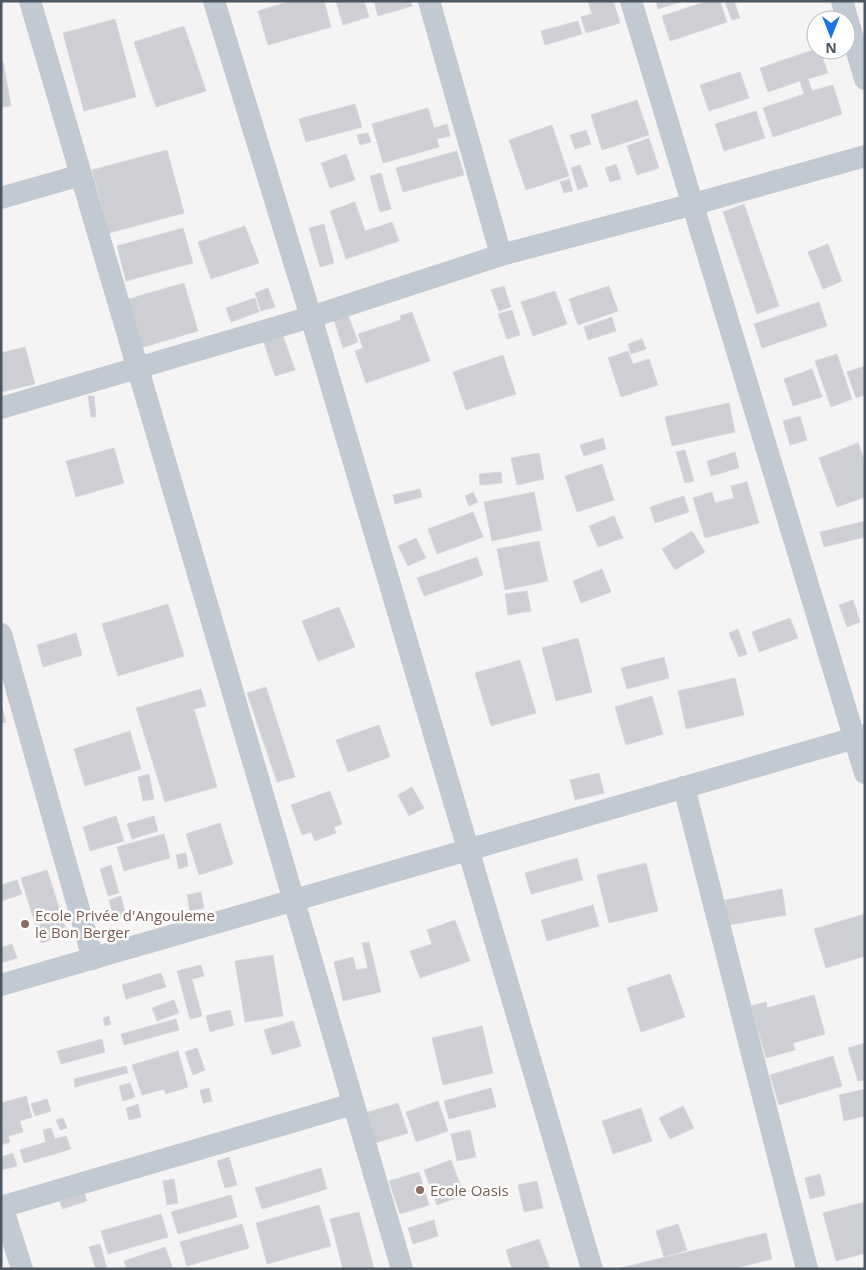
<svg xmlns="http://www.w3.org/2000/svg" width="866" height="1270" viewBox="0 0 866 1270" font-family="'Open Sans',sans-serif">
  <style>
    .building { fill: #cdcfd5; stroke: #d7d9de }
    .lines { fill: none; stroke-linecap: round; stroke-linejoin: round }
    .street { stroke: #c1cad2; stroke-width: 22 }
    .education-dot { fill: #8d6e63; stroke: #fff; stroke-width: 2 }
    .labels { text-anchor: middle; dominant-baseline: central; stroke-width: 5; stroke-linejoin: round; paint-order: stroke }
    .education-label { font-size: 15px; fill: #785e54; stroke: #fff; text-anchor: start }
  </style>
  <rect width="100%" height="100%" fill="#f5f3f3"/>
  <g class="building">
    <path d="M 291,1 L 324,1 L 331,27 L 268,45 L 258,11 Z"/>
    <path d="M 336,1 L 364,1 L 369,17 L 343,25 Z"/>
    <path d="M 374,1 L 410,1 L 412,6 L 378,16 Z"/>
    <path d="M 588,1 L 613,1 L 620,23 L 586,33 L 581,17 L 592,14 Z"/>
    <path d="M 656,1 L 683,1 L 658,9 Z"/>
    <path d="M 708,1 L 720,1 L 727,22 L 670,41 L 662,16 Z"/>
    <path d="M 734,1 L 740,18 L 732,20 L 725,2 Z"/>
    <path d="M 115,19 L 136,97 L 84,111 L 63,33 Z"/>
    <path d="M 578,21 L 582,34 L 545,45 L 541,31 Z"/>
    <path d="M 184,26 L 206,91 L 156,107 L 134,42 Z"/>
    <path d="M 816,49 L 820,50 L 828,73 L 808,79 L 812,91 L 833,85 L 842,114 L 773,137 L 763,108 L 804,94 L 800,81 L 768,92 L 760,68 Z"/>
    <path d="M 1,61 L 3,61 L 11,106 L 1,107 Z"/>
    <path d="M 740,72 L 749,98 L 709,111 L 700,85 Z"/>
    <path d="M 637,100 L 649,135 L 602,150 L 591,115 Z"/>
    <path d="M 355,104 L 362,127 L 306,142 L 299,119 Z"/>
    <path d="M 428,108 L 434,128 L 447,124 L 450,136 L 437,139 L 439,147 L 383,163 L 372,124 Z"/>
    <path d="M 756,111 L 765,138 L 724,151 L 715,124 Z"/>
    <path d="M 552,125 L 569,176 L 526,190 L 509,140 Z"/>
    <path d="M 586,130 L 591,144 L 575,149 L 570,135 Z"/>
    <path d="M 368,133 L 371,142 L 360,145 L 357,135 Z"/>
    <path d="M 649,138 L 659,168 L 637,175 L 627,146 Z"/>
    <path d="M 167,150 L 184,213 L 109,233 L 92,170 Z"/>
    <path d="M 457,151 L 464,175 L 403,192 L 396,168 Z"/>
    <path d="M 346,154 L 355,180 L 330,188 L 321,163 Z"/>
    <path d="M 616,164 L 621,179 L 610,182 L 605,168 Z"/>
    <path d="M 580,165 L 588,186 L 578,190 L 571,168 Z"/>
    <path d="M 381,173 L 391,209 L 380,212 L 370,176 Z"/>
    <path d="M 569,179 L 573,191 L 564,193 L 560,182 Z"/>
    <path d="M 355,202 L 365,231 L 392,222 L 399,241 L 346,259 L 330,211 Z"/>
    <path d="M 744,204 L 779,306 L 757,314 L 723,212 Z"/>
    <path d="M 324,224 L 334,263 L 320,267 L 309,228 Z"/>
    <path d="M 245,226 L 259,263 L 211,279 L 198,242 Z"/>
    <path d="M 183,228 L 193,263 L 126,281 L 117,246 Z"/>
    <path d="M 828,244 L 842,281 L 823,289 L 808,252 Z"/>
    <path d="M 184,283 L 198,331 L 140,348 L 125,300 Z"/>
    <path d="M 504,286 L 511,307 L 499,311 L 491,290 Z"/>
    <path d="M 609,286 L 618,311 L 578,325 L 569,299 Z"/>
    <path d="M 268,288 L 275,307 L 261,311 L 255,293 Z"/>
    <path d="M 555,291 L 567,324 L 533,336 L 521,302 Z"/>
    <path d="M 255,298 L 259,312 L 231,322 L 226,308 Z"/>
    <path d="M 819,302 L 827,326 L 762,348 L 754,324 Z"/>
    <path d="M 512,310 L 520,335 L 507,339 L 498,314 Z"/>
    <path d="M 347,312 L 358,342 L 343,348 L 333,317 Z"/>
    <path d="M 412,312 L 430,361 L 366,383 L 355,351 L 363,348 L 358,334 L 401,320 L 400,316 Z"/>
    <path d="M 612,317 L 616,331 L 588,340 L 584,327 Z"/>
    <path d="M 282,333 L 295,370 L 275,376 L 263,340 Z"/>
    <path d="M 642,339 L 646,349 L 631,354 L 628,344 Z"/>
    <path d="M 25,347 L 35,384 L 1,392 L 1,353 Z"/>
    <path d="M 628,351 L 633,364 L 649,359 L 658,385 L 621,397 L 608,358 Z"/>
    <path d="M 837,354 L 852,399 L 831,407 L 815,361 Z"/>
    <path d="M 503,355 L 516,394 L 466,410 L 453,372 Z"/>
    <path d="M 865,366 L 865,395 L 856,398 L 847,372 Z"/>
    <path d="M 812,369 L 822,397 L 793,406 L 784,379 Z"/>
    <path d="M 88,396 L 94,396 L 96,417 L 91,417 Z"/>
    <path d="M 729,403 L 735,432 L 672,446 L 665,417 Z"/>
    <path d="M 800,416 L 807,440 L 790,445 L 783,421 Z"/>
    <path d="M 603,438 L 606,449 L 584,456 L 580,445 Z"/>
    <path d="M 858,443 L 865,461 L 865,497 L 837,507 L 819,458 Z"/>
    <path d="M 114,448 L 124,483 L 76,497 L 66,461 Z"/>
    <path d="M 685,450 L 694,481 L 685,483 L 676,452 Z"/>
    <path d="M 735,452 L 739,468 L 711,476 L 707,461 Z"/>
    <path d="M 539,453 L 544,479 L 517,485 L 511,458 Z"/>
    <path d="M 602,464 L 614,500 L 577,512 L 565,476 Z"/>
    <path d="M 501,472 L 502,483 L 480,485 L 479,474 Z"/>
    <path d="M 747,482 L 759,523 L 705,538 L 693,498 L 712,492 L 715,503 L 734,498 L 731,486 Z"/>
    <path d="M 420,489 L 422,497 L 395,504 L 393,495 Z"/>
    <path d="M 473,492 L 478,502 L 469,506 L 465,496 Z"/>
    <path d="M 534,492 L 542,530 L 492,541 L 484,502 Z"/>
    <path d="M 684,496 L 689,512 L 655,523 L 650,507 Z"/>
    <path d="M 473,512 L 483,537 L 437,554 L 428,529 Z"/>
    <path d="M 614,516 L 623,538 L 598,547 L 589,526 Z"/>
    <path d="M 865,521 L 865,537 L 824,547 L 820,532 Z"/>
    <path d="M 692,531 L 705,552 L 675,570 L 662,549 Z"/>
    <path d="M 416,538 L 426,558 L 408,566 L 398,546 Z"/>
    <path d="M 539,541 L 548,581 L 505,590 L 497,549 Z"/>
    <path d="M 477,557 L 483,575 L 424,596 L 417,578 Z"/>
    <path d="M 602,569 L 611,592 L 581,603 L 573,581 Z"/>
    <path d="M 527,591 L 531,611 L 508,615 L 505,594 Z"/>
    <path d="M 853,600 L 860,622 L 847,627 L 839,605 Z"/>
    <path d="M 168,604 L 184,656 L 118,676 L 102,624 Z"/>
    <path d="M 339,607 L 355,647 L 318,661 L 302,621 Z"/>
    <path d="M 790,618 L 798,638 L 759,652 L 752,632 Z"/>
    <path d="M 738,629 L 747,654 L 739,657 L 729,633 Z"/>
    <path d="M 76,633 L 82,655 L 43,667 L 37,645 Z"/>
    <path d="M 578,638 L 592,692 L 556,701 L 542,648 Z"/>
    <path d="M 664,657 L 669,678 L 627,689 L 621,668 Z"/>
    <path d="M 520,660 L 536,713 L 491,726 L 475,673 Z"/>
    <path d="M 735,678 L 744,715 L 686,729 L 678,691 Z"/>
    <path d="M 266,687 L 295,777 L 277,782 L 247,693 Z"/>
    <path d="M 201,689 L 206,706 L 194,709 L 217,787 L 165,802 L 136,708 Z"/>
    <path d="M 652,696 L 663,734 L 626,745 L 615,707 Z"/>
    <path d="M 1,703 L 6,722 L 1,724 Z"/>
    <path d="M 379,725 L 390,757 L 348,772 L 336,740 Z"/>
    <path d="M 130,731 L 141,769 L 85,786 L 74,749 Z"/>
    <path d="M 599,773 L 604,793 L 575,800 L 570,780 Z"/>
    <path d="M 149,774 L 154,799 L 143,801 L 138,777 Z"/>
    <path d="M 412,787 L 424,808 L 409,816 L 398,795 Z"/>
    <path d="M 330,791 L 342,824 L 334,827 L 336,833 L 315,841 L 311,832 L 302,835 L 291,805 Z"/>
    <path d="M 116,816 L 124,841 L 90,851 L 83,827 Z"/>
    <path d="M 154,816 L 158,831 L 132,839 L 127,824 Z"/>
    <path d="M 220,823 L 233,864 L 199,875 L 186,834 Z"/>
    <path d="M 164,834 L 170,858 L 124,871 L 117,847 Z"/>
    <path d="M 186,853 L 188,866 L 179,869 L 176,855 Z"/>
    <path d="M 577,858 L 583,880 L 531,894 L 525,873 Z"/>
    <path d="M 646,863 L 658,911 L 609,923 L 597,875 Z"/>
    <path d="M 111,865 L 119,893 L 108,896 L 100,869 Z"/>
    <path d="M 47,870 L 68,935 L 41,943 L 21,878 Z"/>
    <path d="M 17,880 L 22,894 L 1,901 L 1,885 Z"/>
    <path d="M 782,889 L 786,915 L 729,925 L 725,900 Z"/>
    <path d="M 201,892 L 204,908 L 190,911 L 187,895 Z"/>
    <path d="M 121,896 L 126,917 L 114,920 L 109,900 Z"/>
    <path d="M 593,905 L 599,926 L 547,941 L 541,920 Z"/>
    <path d="M 865,914 L 865,956 L 826,968 L 814,929 Z"/>
    <path d="M 455,920 L 470,961 L 420,978 L 410,951 L 432,944 L 427,930 Z"/>
    <path d="M 369,942 L 381,992 L 343,1001 L 334,962 L 353,957 L 356,970 L 368,968 L 362,943 Z"/>
    <path d="M 12,944 L 17,958 L 2,963 L 1,948 Z"/>
    <path d="M 273,955 L 283,1016 L 245,1022 L 235,961 Z"/>
    <path d="M 201,965 L 204,976 L 192,979 L 202,1016 L 190,1019 L 177,971 Z"/>
    <path d="M 161,973 L 166,987 L 126,999 L 122,985 Z"/>
    <path d="M 670,974 L 685,1017 L 641,1032 L 627,988 Z"/>
    <path d="M 814,995 L 825,1034 L 793,1043 L 795,1050 L 766,1058 L 751,1006 L 766,1002 L 767,1008 Z"/>
    <path d="M 174,1000 L 179,1013 L 157,1021 L 152,1008 Z"/>
    <path d="M 230,1010 L 234,1025 L 210,1032 L 206,1016 Z"/>
    <path d="M 109,1016 L 111,1024 L 105,1026 L 103,1018 Z"/>
    <path d="M 176,1019 L 179,1030 L 124,1045 L 121,1034 Z"/>
    <path d="M 293,1021 L 301,1046 L 272,1055 L 264,1030 Z"/>
    <path d="M 482,1026 L 493,1073 L 443,1085 L 432,1038 Z"/>
    <path d="M 102,1039 L 105,1052 L 61,1064 L 57,1051 Z"/>
    <path d="M 865,1043 L 865,1080 L 858,1081 L 848,1048 Z"/>
    <path d="M 197,1048 L 205,1070 L 193,1075 L 185,1052 Z"/>
    <path d="M 178,1051 L 188,1087 L 166,1094 L 164,1089 L 142,1095 L 132,1065 Z"/>
    <path d="M 833,1056 L 842,1086 L 779,1105 L 770,1075 Z"/>
    <path d="M 126,1066 L 128,1073 L 75,1087 L 74,1079 Z"/>
    <path d="M 130,1083 L 135,1097 L 123,1101 L 119,1086 Z"/>
    <path d="M 209,1088 L 212,1101 L 203,1103 L 200,1090 Z"/>
    <path d="M 491,1088 L 496,1107 L 449,1119 L 444,1101 Z"/>
    <path d="M 865,1089 L 865,1116 L 844,1121 L 839,1095 Z"/>
    <path d="M 26,1096 L 32,1117 L 20,1121 L 23,1132 L 8,1136 L 10,1142 L 1,1145 L 1,1127 L 3,1127 L 1,1119 L 1,1103 Z"/>
    <path d="M 47,1099 L 51,1111 L 35,1116 L 31,1104 Z"/>
    <path d="M 438,1101 L 448,1131 L 416,1142 L 406,1112 Z"/>
    <path d="M 398,1103 L 408,1133 L 375,1143 L 365,1113 Z"/>
    <path d="M 138,1104 L 141,1117 L 129,1120 L 126,1108 Z"/>
    <path d="M 683,1106 L 694,1128 L 670,1139 L 659,1118 Z"/>
    <path d="M 641,1108 L 652,1141 L 613,1154 L 602,1121 Z"/>
    <path d="M 63,1118 L 67,1128 L 60,1130 L 56,1120 Z"/>
    <path d="M 51,1128 L 55,1139 L 66,1136 L 71,1149 L 24,1163 L 20,1150 L 46,1142 L 43,1130 Z"/>
    <path d="M 470,1130 L 476,1157 L 457,1161 L 451,1134 Z"/>
    <path d="M 13,1153 L 17,1166 L 1,1170 L 1,1157 Z"/>
    <path d="M 229,1157 L 237,1185 L 225,1188 L 217,1161 Z"/>
    <path d="M 451,1160 L 464,1195 L 437,1205 L 424,1170 Z"/>
    <path d="M 321,1168 L 327,1189 L 262,1209 L 255,1188 Z"/>
    <path d="M 419,1172 L 429,1205 L 400,1214 L 389,1181 Z"/>
    <path d="M 820,1174 L 825,1195 L 810,1199 L 805,1178 Z"/>
    <path d="M 174,1179 L 178,1203 L 167,1205 L 163,1181 Z"/>
    <path d="M 537,1181 L 543,1208 L 524,1212 L 518,1185 Z"/>
    <path d="M 84,1192 L 87,1201 L 62,1209 L 60,1201 Z"/>
    <path d="M 231,1195 L 237,1217 L 178,1234 L 171,1212 Z"/>
    <path d="M 865,1202 L 865,1253 L 836,1261 L 823,1213 Z"/>
    <path d="M 319,1205 L 331,1246 L 267,1264 L 256,1223 Z"/>
    <path d="M 359,1212 L 374,1269 L 343,1269 L 330,1219 Z"/>
    <path d="M 161,1214 L 168,1237 L 108,1254 L 101,1231 Z"/>
    <path d="M 434,1220 L 438,1236 L 413,1244 L 408,1228 Z"/>
    <path d="M 242,1224 L 249,1248 L 187,1266 L 180,1242 Z"/>
    <path d="M 678,1224 L 687,1250 L 664,1257 L 656,1231 Z"/>
    <path d="M 766,1233 L 772,1259 L 733,1269 L 616,1269 Z"/>
    <path d="M 539,1239 L 550,1269 L 512,1269 L 506,1250 Z"/>
    <path d="M 100,1244 L 107,1269 L 96,1269 L 89,1247 Z"/>
    <path d="M 165,1247 L 173,1269 L 127,1269 L 124,1261 Z"/>
  </g>
  <g class="lines">
    <g class="street">
      <path d="M 30,1 L 402,1269"/>
      <path d="M 214,1 L 311,317 L 592,1269"/>
      <path d="M 429,1 L 501,255"/>
      <path d="M 631,1 L 865,773"/>
      <path d="M 842,1 L 865,79"/>
      <path d="M 1,198 L 81,175"/>
      <path d="M 1,408 L 311,317 L 501,255 L 694,204 L 865,156"/>
      <path d="M 1,634 L 93,959"/>
      <path d="M 684,787 L 807,1269"/>
      <path d="M 1,985 L 865,735"/>
      <path d="M 2,1206 L 22,1269"/>
      <path d="M 1,1207 L 353,1104"/>
    </g>
  </g>
  <g class="education-dot">
    <circle cx="25" cy="924" r="5"/>
    <circle cx="420" cy="1190" r="5"/>
  </g>
  <g class="labels">
    <g class="education-label">
      <text x="35" y="915">Ecole Privée d'Angouleme<tspan x="35" dy="17">le Bon Berger</tspan></text>
      <text x="430" y="1190">Ecole Oasis</text>
    </g>
  </g>
  <rect width="866" height="1270" fill="none" stroke="#4a5661" stroke-width="5"/>
  <g transform="translate(831 35) rotate(180)"><circle r="24" fill="#ffffff" stroke="#b7bbc0"/>
  <path d="M0-4L9 19L0 12L-9 19Z" fill="#1a73e8"/>
  <text y="-8" font-size="14" font-weight="bold" text-anchor="middle" fill="#4a5661">N</text>
  </g>
</svg>
